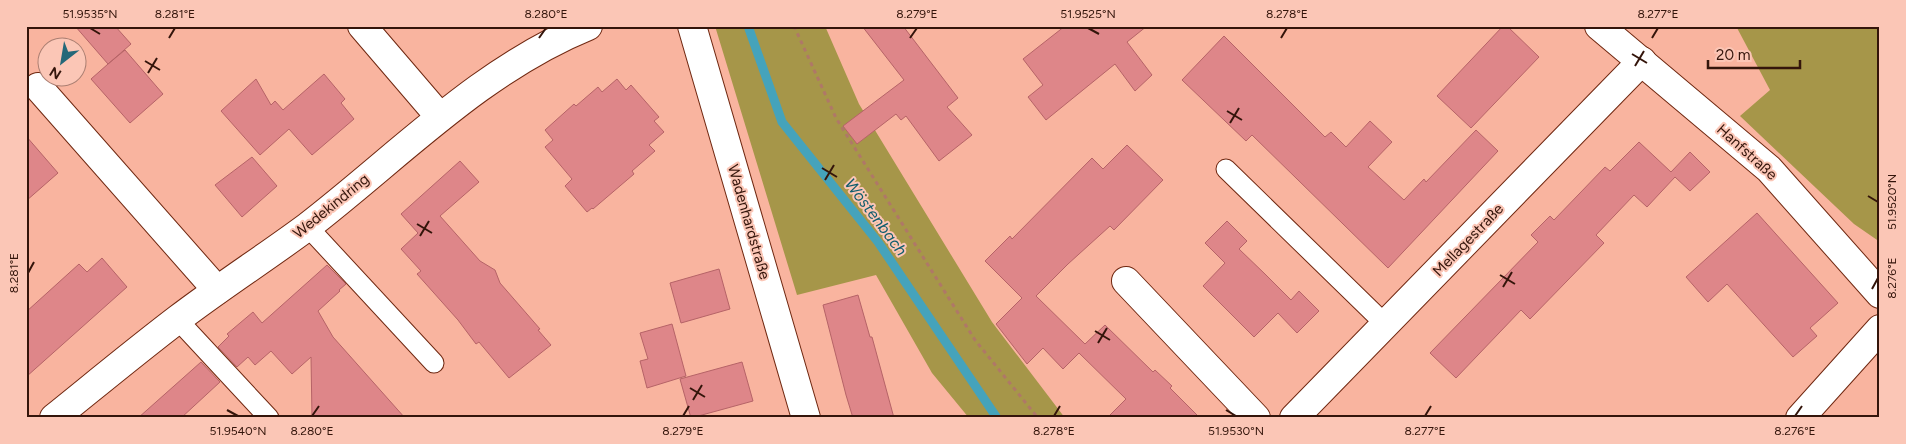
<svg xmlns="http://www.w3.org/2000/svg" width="1906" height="444" viewBox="0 0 1906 444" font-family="Figtree,sans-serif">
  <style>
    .green { fill: #a69649 }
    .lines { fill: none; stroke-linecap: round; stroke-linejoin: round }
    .stream { stroke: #45a3bb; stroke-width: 9 }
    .building { fill: #de8689; stroke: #b66367 }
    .service-casing { stroke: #702811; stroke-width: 21 }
    .minor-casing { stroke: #702811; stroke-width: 30 }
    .tertiary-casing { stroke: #702811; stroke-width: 30 }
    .path { stroke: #af7867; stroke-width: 3; stroke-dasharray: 4 4; stroke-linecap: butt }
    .service { stroke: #fff; stroke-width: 19 }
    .minor { stroke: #fff; stroke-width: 28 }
    .tertiary { stroke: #fff; stroke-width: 28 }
    .ticks { fill: none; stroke: #34150b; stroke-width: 2 }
    .labels { text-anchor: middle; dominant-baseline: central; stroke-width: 4; stroke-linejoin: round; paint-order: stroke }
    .street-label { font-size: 15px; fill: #34150b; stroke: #fbc6b6 }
    .water-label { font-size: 16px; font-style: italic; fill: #0f5d6e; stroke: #fbc6b6 }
    .neatline { fill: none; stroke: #34150b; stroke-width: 2 }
    .ticks-label { font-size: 12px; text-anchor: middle; fill: #34150b }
  </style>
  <rect width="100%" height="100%" fill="#f9b49f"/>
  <g class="green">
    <path d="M 715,26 L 825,26 L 859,104 L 992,322 L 1065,418 L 969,418 L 932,373 L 876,275 L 797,295 Z"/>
    <path d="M 1736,26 L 1880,26 L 1880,242 L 1854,224 L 1740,116 L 1770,90 Z"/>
  </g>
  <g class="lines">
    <path class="stream" d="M 748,26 L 782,122 L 878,242 L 997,418"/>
  </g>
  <g class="building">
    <path d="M 75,26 L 115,26 L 131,44 L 108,64 L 125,50 L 163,94 L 130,123 L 91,79 L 108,64 Z"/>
    <path d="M 862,26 L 903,26 L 958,98 L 947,107 L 972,135 L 939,161 L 906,116 L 901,120 L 896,114 L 857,144 L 843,126 L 904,80 Z"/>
    <path d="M 1065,26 L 1147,26 L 1127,42 L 1152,75 L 1135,91 L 1115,64 L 1046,120 L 1028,97 L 1043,85 L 1023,59 Z"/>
    <path d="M 1503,26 L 1507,26 L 1539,57 L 1471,128 L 1437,96 Z"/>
    <path d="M 1224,36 L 1325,137 L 1331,132 L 1346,147 L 1370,121 L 1392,142 L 1368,167 L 1404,200 L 1424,179 L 1426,182 L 1476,130 L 1498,151 L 1388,268 L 1252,135 L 1246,141 L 1182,80 Z"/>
    <path d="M 324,74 L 345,99 L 341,103 L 354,119 L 312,155 L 289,129 L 260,155 L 221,111 L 256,79 L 271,105 L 275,101 L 283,110 Z"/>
    <path d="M 617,79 L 626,90 L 631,85 L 659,117 L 654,121 L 664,132 L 649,145 L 655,151 L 632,171 L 634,174 L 593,209 L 592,208 L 587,212 L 565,186 L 572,179 L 545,147 L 553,140 L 545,130 L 574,104 L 576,106 L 598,87 L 602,92 Z"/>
    <path d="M 26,136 L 58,173 L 26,201 Z"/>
    <path d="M 1639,142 L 1671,172 L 1690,152 L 1710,172 L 1690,191 L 1675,177 L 1647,207 L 1634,195 L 1596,235 L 1604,243 L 1530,319 L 1521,310 L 1456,378 L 1430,353 L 1538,242 L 1531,235 L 1550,216 L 1554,220 L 1605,167 L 1610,171 Z"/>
    <path d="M 1127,145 L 1163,180 L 1114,230 L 1110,226 L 1068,264 L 1036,296 L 1085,344 L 1105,325 L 1153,372 L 1155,370 L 1172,386 L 1170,388 L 1200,418 L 1107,418 L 1126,399 L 1079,353 L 1063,369 L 1043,348 L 1027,364 L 996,324 L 1022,298 L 985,261 L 1010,236 L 1012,239 L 1092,158 L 1103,169 Z"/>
    <path d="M 252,157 L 277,186 L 242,217 L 215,185 Z"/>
    <path d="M 460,161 L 479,182 L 440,216 L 480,261 L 495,270 L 500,283 L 540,329 L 538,330 L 551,345 L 509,378 L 479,342 L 476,344 L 458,320 L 417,274 L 421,271 L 401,249 L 418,233 L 401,214 Z"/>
    <path d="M 1757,213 L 1838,303 L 1810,328 L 1817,336 L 1793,357 L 1727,284 L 1708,302 L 1686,277 Z"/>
    <path d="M 1227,221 L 1247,241 L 1239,249 L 1265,274 L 1291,300 L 1299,291 L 1319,311 L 1297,333 L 1278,313 L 1254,337 L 1203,286 L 1225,263 L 1205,243 Z"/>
    <path d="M 102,258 L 127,287 L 26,377 L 26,312 L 79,264 L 87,272 Z"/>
    <path d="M 327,265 L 346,284 L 339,290 L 340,291 L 318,311 L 333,337 L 405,418 L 312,418 L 311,357 L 292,374 L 271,351 L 255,365 L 248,357 L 237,367 L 218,347 L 229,336 L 227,334 L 253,312 L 262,323 Z"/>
    <path d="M 719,269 L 730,309 L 681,323 L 670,283 Z"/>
    <path d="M 858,295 L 870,337 L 872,337 L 894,418 L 853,418 L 846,395 L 823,305 Z"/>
    <path d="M 672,324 L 686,376 L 647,388 L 640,361 L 648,359 L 640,333 Z"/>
    <path d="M 201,362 L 220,382 L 181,418 L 138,418 Z"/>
    <path d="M 742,362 L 753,401 L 691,418 L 680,379 Z"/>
  </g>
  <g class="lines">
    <g class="service-casing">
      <g id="service">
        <path d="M 1226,169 L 1385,324"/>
        <path d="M 307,226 L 434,363"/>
        <path d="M 177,319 L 269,418"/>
      </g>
    </g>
    <g class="minor-casing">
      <g id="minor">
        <path d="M 362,26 L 440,117"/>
        <path d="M 1599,26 L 1769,169 L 1880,294"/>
        <path d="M 38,87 L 217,290"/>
        <path d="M 1126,281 L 1256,418"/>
        <path d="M 54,418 C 95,385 136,351 178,319 C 220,287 265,258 307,227 C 398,157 480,70 588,26"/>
        <path d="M 1294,418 L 1642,61"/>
        <path d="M 1800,418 L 1880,329"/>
      </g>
    </g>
    <g class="tertiary-casing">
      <path id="tertiary" d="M 692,26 L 806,418"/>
    </g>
    <path class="path" d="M 794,26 L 836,118 L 975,340 L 1038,418"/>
    <use href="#service" class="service"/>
    <use href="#minor" class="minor"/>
    <use href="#tertiary" class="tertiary"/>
  </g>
  <path class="ticks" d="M 90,28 L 100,34M 1088,28 L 1099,34M 169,38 L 175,28M 539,38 L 546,28M 910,38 L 917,28M 1281,38 L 1287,28M 1652,38 L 1658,28M 1632,54 L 1647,63M 145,61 L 160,70M 1635,66 L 1644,51M 148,73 L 157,58M 1227,111 L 1242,120M 1230,123 L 1239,108M 822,168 L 837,177M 825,180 L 834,165M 1868,196 L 1878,202M 417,224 L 432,233M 420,236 L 429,221M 28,273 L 34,262M 1500,275 L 1515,284M 1503,287 L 1512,272M 1872,289 L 1878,278M 1095,331 L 1110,340M 1098,343 L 1107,328M 690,388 L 705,397M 693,400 L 702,385M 227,410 L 238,416M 1226,410 L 1236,416M 312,416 L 319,406M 683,416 L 689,406M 1054,416 L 1060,406M 1425,416 L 1431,406M 1795,416 L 1802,406"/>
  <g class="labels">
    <g class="street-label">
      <text transform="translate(1747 152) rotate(42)">Hanfstraße</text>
      <text transform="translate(331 206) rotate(-39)">Wedekindring</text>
      <text transform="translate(749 222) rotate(74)">Wadenhardstraße</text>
      <text transform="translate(1468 240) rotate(-46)">Mellagestraße</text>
    </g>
    <g class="water-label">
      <text transform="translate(876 217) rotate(53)">Wöstenbach</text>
    </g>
  </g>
  <rect width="1906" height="444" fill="none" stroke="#fbc6b6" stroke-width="55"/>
  <g transform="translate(62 62) rotate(211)"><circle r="24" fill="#fbc6b6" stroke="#ab7f72"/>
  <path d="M0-4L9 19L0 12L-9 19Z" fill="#246879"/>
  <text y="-8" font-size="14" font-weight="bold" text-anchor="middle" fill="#34150b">N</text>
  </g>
  <path d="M1708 60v8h92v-8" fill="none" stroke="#34150b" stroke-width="2.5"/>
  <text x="1716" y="60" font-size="15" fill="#34150b" stroke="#fbc6b6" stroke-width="4" paint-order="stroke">20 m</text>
  <rect x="28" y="28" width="1850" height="388" class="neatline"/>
  <g class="ticks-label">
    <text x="90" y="18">51.9535°N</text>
    <text x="175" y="18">8.281°E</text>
    <text x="546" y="18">8.280°E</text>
    <text x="917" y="18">8.279°E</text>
    <text x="1088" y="18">51.9525°N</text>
    <text x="1287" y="18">8.278°E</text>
    <text x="1658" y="18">8.277°E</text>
    <text transform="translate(1892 202) rotate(-90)" y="4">51.9520°N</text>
    <text transform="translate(14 273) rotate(-90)" y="4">8.281°E</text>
    <text transform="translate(1892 278) rotate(-90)" y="4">8.276°E</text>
    <text x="238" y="435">51.9540°N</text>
    <text x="312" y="435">8.280°E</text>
    <text x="683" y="435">8.279°E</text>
    <text x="1054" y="435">8.278°E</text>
    <text x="1236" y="435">51.9530°N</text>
    <text x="1425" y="435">8.277°E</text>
    <text x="1795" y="435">8.276°E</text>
  </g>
</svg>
